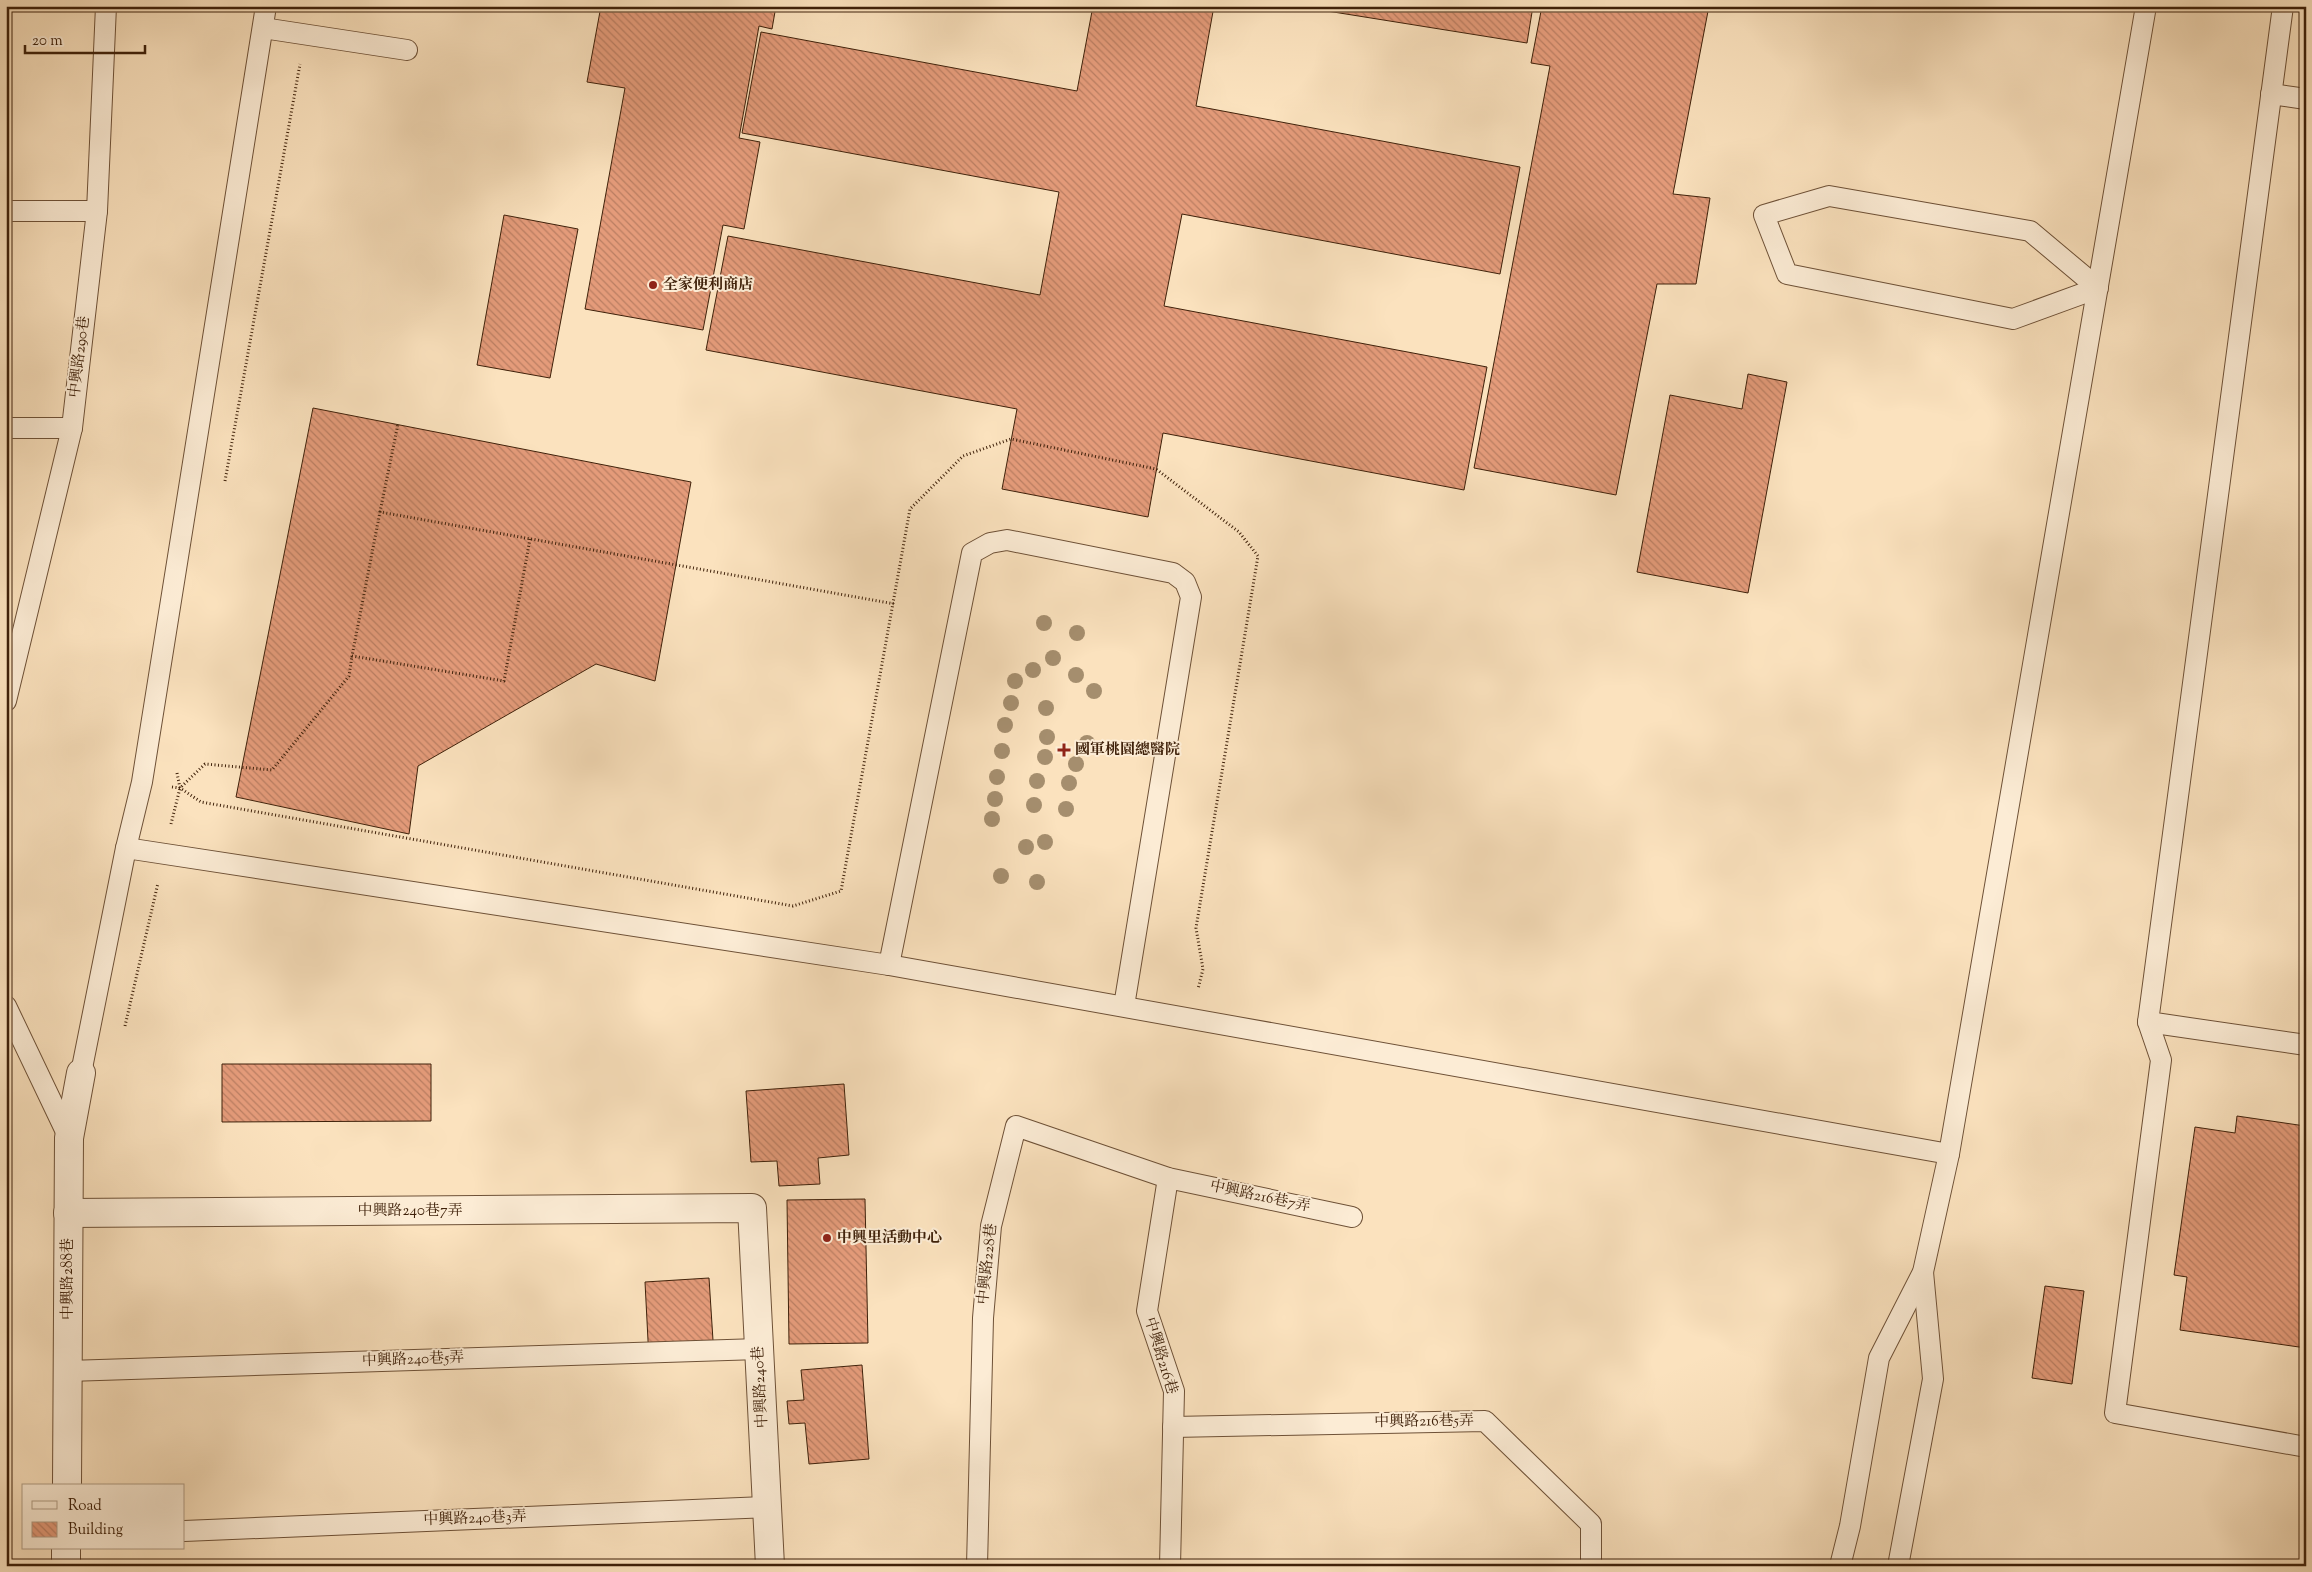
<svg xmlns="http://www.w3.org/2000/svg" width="2312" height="1572" viewBox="0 0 2312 1572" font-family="'Sorts Mill Goudy','Noto Serif TC',serif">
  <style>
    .building { fill: url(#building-back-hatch); stroke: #3f210a }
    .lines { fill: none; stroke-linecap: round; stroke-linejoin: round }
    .service-casing { stroke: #6e5137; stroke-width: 22 }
    .minor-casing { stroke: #6e5137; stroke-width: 30 }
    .path { stroke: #3f210a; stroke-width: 3; stroke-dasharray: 1 2.5; stroke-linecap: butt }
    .service { stroke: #fcecd5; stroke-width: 20 }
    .minor { stroke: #fcecd5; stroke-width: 28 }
    .tree { fill: #a58e6e }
    .poi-dot { fill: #8f2418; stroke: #fcecd5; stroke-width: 2 }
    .labels { text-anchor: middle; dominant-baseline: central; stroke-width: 4; stroke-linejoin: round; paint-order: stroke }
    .poi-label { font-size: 15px; font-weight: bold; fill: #3f210a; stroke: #fcecd5; text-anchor: start }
    .street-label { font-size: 15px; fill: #3f210a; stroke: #fcecd5 }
  </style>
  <defs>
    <pattern id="building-back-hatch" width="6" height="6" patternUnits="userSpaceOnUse" patternTransform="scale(1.25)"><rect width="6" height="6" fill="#e49b7a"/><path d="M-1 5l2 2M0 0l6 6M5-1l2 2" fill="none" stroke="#ba7e62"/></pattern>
  </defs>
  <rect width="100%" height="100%" fill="#fbe2be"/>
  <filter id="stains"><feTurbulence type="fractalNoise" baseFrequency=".004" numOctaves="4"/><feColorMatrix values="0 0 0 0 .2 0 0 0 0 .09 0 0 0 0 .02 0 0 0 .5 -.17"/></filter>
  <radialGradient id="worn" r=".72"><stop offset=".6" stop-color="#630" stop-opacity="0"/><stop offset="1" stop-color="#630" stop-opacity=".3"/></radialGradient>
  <g class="building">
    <path d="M 601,6 L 776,6 L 772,29 L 759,26 L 739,138 L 760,142 L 744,229 L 723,225 L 703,330 L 585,309 L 625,88 L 587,82 Z"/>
    <path d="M 1093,6 L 1214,6 L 1196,106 L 1520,167 L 1500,274 L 1182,214 L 1164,306 L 1487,367 L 1464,490 L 1163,433 L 1148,517 L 1002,489 L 1017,409 L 706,350 L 728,236 L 1040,295 L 1059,192 L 742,133 L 761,32 L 1077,91 Z"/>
    <path d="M 1296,6 L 1533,6 L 1527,43 Z"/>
    <path d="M 1542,6 L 1709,6 L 1673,194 L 1710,198 L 1696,284 L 1657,284 L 1616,495 L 1474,468 L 1550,66 L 1531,63 Z"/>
    <path d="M 504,215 L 578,229 L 550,378 L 477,365 Z"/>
    <path d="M 1748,374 L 1787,382 L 1748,593 L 1637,572 L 1670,395 L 1742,409 Z"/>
    <path d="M 313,408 L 691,482 L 655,681 L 596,664 L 418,766 L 409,834 L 236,797 Z"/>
    <path d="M 222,1064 L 431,1064 L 431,1121 L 222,1122 Z"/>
    <path d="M 844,1084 L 849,1155 L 818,1158 L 820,1184 L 779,1186 L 777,1161 L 751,1162 L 746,1091 Z"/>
    <path d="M 2237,1116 L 2305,1126 L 2306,1348 L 2180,1330 L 2187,1277 L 2174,1275 L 2195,1127 L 2235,1133 Z"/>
    <path d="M 865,1199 L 868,1343 L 789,1344 L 787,1200 Z"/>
    <path d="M 709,1278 L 714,1356 L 649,1360 L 645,1282 Z"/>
    <path d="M 2045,1286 L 2084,1291 L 2072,1384 L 2032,1378 Z"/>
    <path d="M 862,1365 L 869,1459 L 809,1464 L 805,1423 L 789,1424 L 787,1401 L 804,1400 L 801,1370 Z"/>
  </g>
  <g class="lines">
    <g class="service-casing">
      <g id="service">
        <path d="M 2283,6 L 2148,1022 L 2306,1045"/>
        <path d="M 263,28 L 407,50"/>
        <path d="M 2271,94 L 2306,99"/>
        <path d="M 1829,196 L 2030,231 L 2098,288 L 2013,319 L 1787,274 L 1764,215 Z"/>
        <path d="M 6,211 L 97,211"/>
        <path d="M 6,428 L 72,428"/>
        <path d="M 6,701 L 72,428 L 97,211 L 106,6"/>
        <path d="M 126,848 L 889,965 L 1949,1154"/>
        <path d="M 889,965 L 972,553 L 990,543 L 1007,540 L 1173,573 L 1185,582 L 1191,597 L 1124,1006"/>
        <path d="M 6,1006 L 69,1138"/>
        <path d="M 2148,1022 L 2161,1060 L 2115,1413 L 2306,1447"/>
        <path d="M 81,1073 L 126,848 L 142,782 L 266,6"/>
        <path d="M 1168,1178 L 1147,1311 L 1174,1391 L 1170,1566"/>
        <path d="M 68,1371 L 759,1349"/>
        <path d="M 1173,1427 L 1485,1421 L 1591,1524 L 1591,1566"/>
        <path d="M 184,1531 L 767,1507"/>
        <path d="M 977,1566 L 983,1318 L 991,1226 L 1016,1126 L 1168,1178 L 1352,1217"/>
        <path d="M 1840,1566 L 1850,1526 L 1879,1358 L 1923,1272 L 1949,1154 L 2146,6"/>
        <path d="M 1898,1566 L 1933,1379 L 1923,1272"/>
      </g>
    </g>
    <g class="minor-casing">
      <g id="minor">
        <path d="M 68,1213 L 752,1208 L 770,1566"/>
        <path d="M 67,1486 L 69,1138 L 81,1073"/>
        <path d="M 66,1566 L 66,1548"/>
      </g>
    </g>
    <g class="path">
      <path d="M 225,481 L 300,64"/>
      <path d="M 380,512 L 398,424"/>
      <path d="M 530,539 L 504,681 L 352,656 L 380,512 L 895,604"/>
      <path d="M 177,773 L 180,788 L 205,764 L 272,770 L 349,676 L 352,656"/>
      <path d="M 172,787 L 180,788 L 201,802 L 793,906 L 841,891 L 910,509 L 963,456 L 1011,439 L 1156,469 L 1239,532 L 1258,556 L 1196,928 L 1203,969 L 1198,989"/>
      <path d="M 171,824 L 180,788"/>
      <path d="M 125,1026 L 158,883"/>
    </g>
    <use href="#service" class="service"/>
    <use href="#minor" class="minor"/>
  </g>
  <g class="tree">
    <circle cx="1044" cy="623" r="8"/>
    <circle cx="1077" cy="633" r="8"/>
    <circle cx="1053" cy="658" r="8"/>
    <circle cx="1033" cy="670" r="8"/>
    <circle cx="1076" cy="675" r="8"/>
    <circle cx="1015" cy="681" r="8"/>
    <circle cx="1094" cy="691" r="8"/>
    <circle cx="1011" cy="703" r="8"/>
    <circle cx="1046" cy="708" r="8"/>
    <circle cx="1005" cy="725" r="8"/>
    <circle cx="1047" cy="737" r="8"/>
    <circle cx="1087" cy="743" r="8"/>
    <circle cx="1002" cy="751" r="8"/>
    <circle cx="1045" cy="757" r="8"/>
    <circle cx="1076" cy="764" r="8"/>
    <circle cx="997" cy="777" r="8"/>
    <circle cx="1037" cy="781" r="8"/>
    <circle cx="1069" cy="783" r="8"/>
    <circle cx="995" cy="799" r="8"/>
    <circle cx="1034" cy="805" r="8"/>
    <circle cx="1066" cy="809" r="8"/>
    <circle cx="992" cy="819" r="8"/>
    <circle cx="1045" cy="842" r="8"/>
    <circle cx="1026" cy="847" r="8"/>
    <circle cx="1001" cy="876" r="8"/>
    <circle cx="1037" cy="882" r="8"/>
  </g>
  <g class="poi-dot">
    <circle cx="653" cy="285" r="5"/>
    <path d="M1061.5 742.5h5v5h5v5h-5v5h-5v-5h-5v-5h5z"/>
    <circle cx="827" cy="1238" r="5"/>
  </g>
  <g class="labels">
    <g class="poi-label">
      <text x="663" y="285">全家便利商店</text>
      <text x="1075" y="750">國軍桃園總醫院</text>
      <text x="837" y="1238">中興里活動中心</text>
    </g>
    <g class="street-label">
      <text transform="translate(80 357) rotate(-83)">中興路290巷</text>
      <text transform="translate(1260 1197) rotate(12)">中興路216巷7弄</text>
      <text x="410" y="1211">中興路240巷7弄</text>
      <text transform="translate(988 1264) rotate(-84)">中興路228巷</text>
      <text transform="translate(68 1279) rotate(-90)">中興路288巷</text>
      <text transform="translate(1160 1356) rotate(73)">中興路216巷</text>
      <text transform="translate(413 1360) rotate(-2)">中興路240巷5弄</text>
      <text transform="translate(761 1387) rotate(-93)">中興路240巷</text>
      <text transform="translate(1424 1422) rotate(-1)">中興路216巷5弄</text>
      <text transform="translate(475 1519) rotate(-2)">中興路240巷3弄</text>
    </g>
  </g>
  <rect width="2312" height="1572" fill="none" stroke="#fbe2be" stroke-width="25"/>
  <rect x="8" y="8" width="2297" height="1557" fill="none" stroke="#3f210a" stroke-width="2.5"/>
  <rect x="12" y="12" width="2287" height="1547" fill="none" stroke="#3f210a"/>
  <rect x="22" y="1484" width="162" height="65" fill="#fcecd5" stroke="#b09b84"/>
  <rect x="32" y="1501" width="25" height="8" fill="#fcecd5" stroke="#b09b84"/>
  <text x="68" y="1510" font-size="15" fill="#3f210a">Road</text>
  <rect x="32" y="1522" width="25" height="15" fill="url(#building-back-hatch)" stroke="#b09b84"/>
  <text x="68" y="1534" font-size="15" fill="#3f210a">Building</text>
  <path d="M25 45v8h120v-8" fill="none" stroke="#3f210a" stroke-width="2.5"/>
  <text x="32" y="45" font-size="15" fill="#3f210a" stroke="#fcecd5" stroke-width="4" paint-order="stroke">20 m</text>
  <rect width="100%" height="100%" filter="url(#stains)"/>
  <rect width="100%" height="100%" fill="url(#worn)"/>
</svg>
